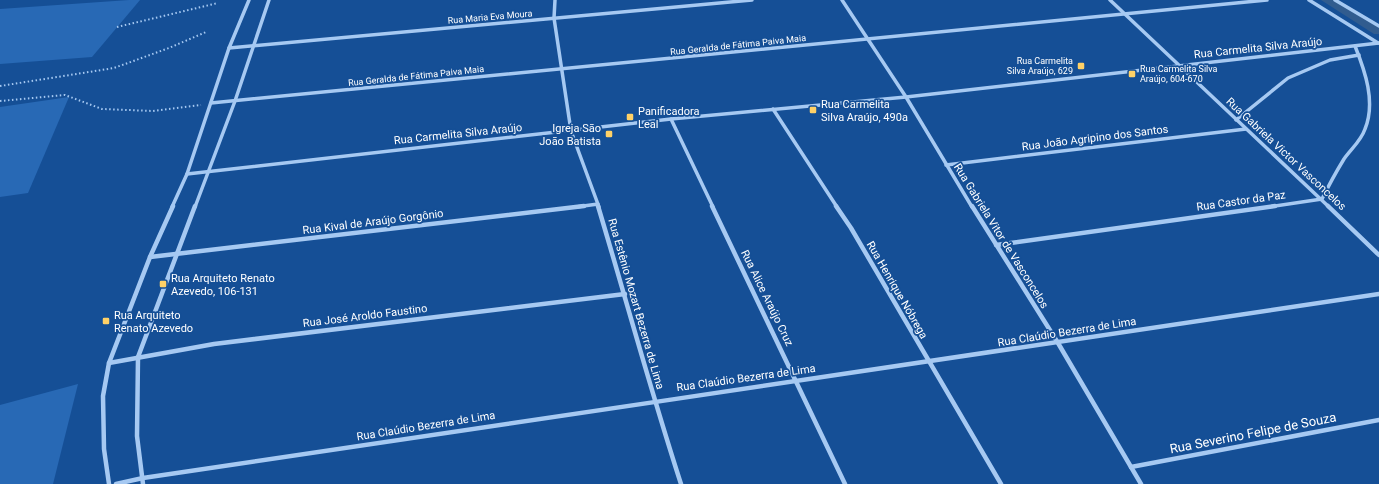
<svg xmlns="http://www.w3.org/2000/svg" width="1379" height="484" viewBox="0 0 1379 484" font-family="Roboto,sans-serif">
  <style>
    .green { fill: #2869b5 }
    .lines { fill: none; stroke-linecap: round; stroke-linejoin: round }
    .canal { fill: #315c8f; fill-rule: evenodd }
    .path { stroke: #a6c9f2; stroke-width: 2; stroke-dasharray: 1.5 2.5; stroke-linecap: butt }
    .street-far1 { stroke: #a6c9f2; stroke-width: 3.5 }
    .street { stroke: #a6c9f2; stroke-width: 4.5 }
    .poi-dot { fill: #ffd167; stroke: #154f96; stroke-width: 1.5 }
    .labels { text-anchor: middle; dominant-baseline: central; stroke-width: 3.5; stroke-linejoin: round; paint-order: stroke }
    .far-street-label { font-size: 9px; fill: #fff; stroke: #154f96 }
    .far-poi-label { font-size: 9px; fill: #fff; stroke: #154f96; text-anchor: end }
    .street-label { font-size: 11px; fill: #fff; stroke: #154f96 }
    .poi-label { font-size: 11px; fill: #fff; stroke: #154f96; text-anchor: start }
    .near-street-label { font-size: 13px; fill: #fff; stroke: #154f96 }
  </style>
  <rect width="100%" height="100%" fill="#154f96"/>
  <g class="green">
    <path d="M 129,0 L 140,0 L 92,57 L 0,64 L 0,9 Z"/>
    <path d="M 69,97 L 28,193 L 0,197 L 0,107 Z"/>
    <path d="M 78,384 L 53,484 L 0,484 L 0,405 Z"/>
  </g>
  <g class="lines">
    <path class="canal" d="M 1321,0 L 1335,0 L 1379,27 L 1379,34 L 1374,34 Z"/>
    <g class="path">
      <path d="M 117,27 L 218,3"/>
      <path d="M 0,86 L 114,68 L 169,48 L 206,32"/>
      <path d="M 0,101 L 65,95 L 102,109 L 153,111 L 201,105"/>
    </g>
    <g class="street-far1">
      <path d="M 555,0 L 554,18 L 571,131 L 599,207"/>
      <path d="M 842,0 L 906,97 L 972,207"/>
      <path d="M 1110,0 L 1329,207"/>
      <path d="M 1309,0 L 1378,43"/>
      <path d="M 1335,0 L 1379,26"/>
      <path d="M 229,48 L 752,0"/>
      <path d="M 211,103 L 1267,0"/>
      <path d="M 773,109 L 837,207"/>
      <path d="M 671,119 L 713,207"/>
      <path d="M 1236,120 L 1288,78 L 1330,60 L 1359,55"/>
      <path d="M 946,165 L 1246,129"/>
      <path d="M 187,174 L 671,119 L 906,97 L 1379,43"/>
      <path d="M 172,207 L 187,174 L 229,48 L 249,0"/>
      <path d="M 195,207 L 235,101 L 269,0"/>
      <path d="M 576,207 L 598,204"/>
      <path d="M 1268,207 L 1322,199 C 1329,185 1336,172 1344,159 C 1351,149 1361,141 1365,129 C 1376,102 1365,71 1355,46"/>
    </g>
    <g class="street">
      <path d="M 598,206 C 626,299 651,392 681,484"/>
      <path d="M 712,206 L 845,484"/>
      <path d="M 836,206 L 851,228 L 1001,484"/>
      <path d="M 972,206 L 1058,343 L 1141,484"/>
      <path d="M 1328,206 L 1379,255"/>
      <path d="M 996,245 L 1275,206"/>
      <path d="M 150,257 L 584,206"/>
      <path d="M 109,363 L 214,344 L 625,294"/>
      <path d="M 1131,467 L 1379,420"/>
      <path d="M 109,484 L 104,449 L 103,396 L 109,363 L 150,257 L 173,206"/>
      <path d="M 116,484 L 143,478 C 555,416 967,357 1379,294"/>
      <path d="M 143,484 L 137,436 L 138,357 L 195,206"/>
    </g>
  </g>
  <g class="poi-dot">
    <rect x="1077" y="62" width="8" height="8" rx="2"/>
    <rect x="1128" y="70" width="8" height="8" rx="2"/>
    <rect x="809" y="106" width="8" height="8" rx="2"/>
    <rect x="626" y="113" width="8" height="8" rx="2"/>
    <rect x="605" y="130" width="8" height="8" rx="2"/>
    <rect x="159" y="280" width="8" height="8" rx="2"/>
    <rect x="102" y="317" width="8" height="8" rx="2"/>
  </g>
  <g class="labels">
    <g class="far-street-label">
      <text transform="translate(490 17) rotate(-5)">Rua Maria Eva Moura</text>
      <text transform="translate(738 45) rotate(-6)">Rua Geralda de Fátima Paiva Maia</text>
      <text transform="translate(416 76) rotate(-6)">Rua Geralda de Fátima Paiva Maia</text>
    </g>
    <g class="far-poi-label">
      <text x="1073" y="61">Rua Carmelita<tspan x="1073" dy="10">Silva Araújo, 629</tspan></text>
      <text x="1140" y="69" text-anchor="start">Rua Carmelita Silva<tspan x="1140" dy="10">Araújo, 604-670</tspan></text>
    </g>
    <g class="street-label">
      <text transform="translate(1258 48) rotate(-6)">Rua Carmelita Silva Araújo</text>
      <text transform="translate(458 134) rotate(-6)">Rua Carmelita Silva Araújo</text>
      <text transform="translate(1095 138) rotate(-7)">Rua João Agripino dos Santos</text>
      <text transform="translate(1286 154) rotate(43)">Rua Gabriela Victor Vasconcelos</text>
      <text transform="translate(1241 201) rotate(-8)">Rua Castor da Paz</text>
      <text transform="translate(373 222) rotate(-7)">Rua Kival de Araújo Gorgônio</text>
      <text transform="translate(1001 236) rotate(58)">Rua Gabriela Vitor de Vasconcelos</text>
      <text transform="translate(897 290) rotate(60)">Rua Henrique Nóbrega</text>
      <text transform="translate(767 298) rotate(64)">Rua Alice Araújo Cruz</text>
      <text transform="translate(636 304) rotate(74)">Rua Estênio Mozart Bezerra de Lima</text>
      <text transform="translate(365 316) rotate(-7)">Rua José Aroldo Faustino</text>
      <text transform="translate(1067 332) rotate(-9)">Rua Claúdio Bezerra de Lima</text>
      <text transform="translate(746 378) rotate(-8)">Rua Claúdio Bezerra de Lima</text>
      <text transform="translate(426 426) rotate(-9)">Rua Claúdio Bezerra de Lima</text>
    </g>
    <g class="poi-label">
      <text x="821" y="104">Rua Carmelita<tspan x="821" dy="13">Silva Araújo, 490a</tspan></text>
      <text x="638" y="111">Panificadora<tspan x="638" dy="13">Leal</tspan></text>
      <text x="601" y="128" text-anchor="end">Igreja São<tspan x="601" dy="13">João Batista</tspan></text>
      <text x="171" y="278">Rua Arquiteto Renato<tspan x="171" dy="13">Azevedo, 106-131</tspan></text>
      <text x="114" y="315">Rua Arquiteto<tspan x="114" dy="13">Renato Azevedo</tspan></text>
    </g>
    <g class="near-street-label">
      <text transform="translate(1253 433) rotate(-11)">Rua Severino Felipe de Souza</text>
    </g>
  </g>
</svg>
